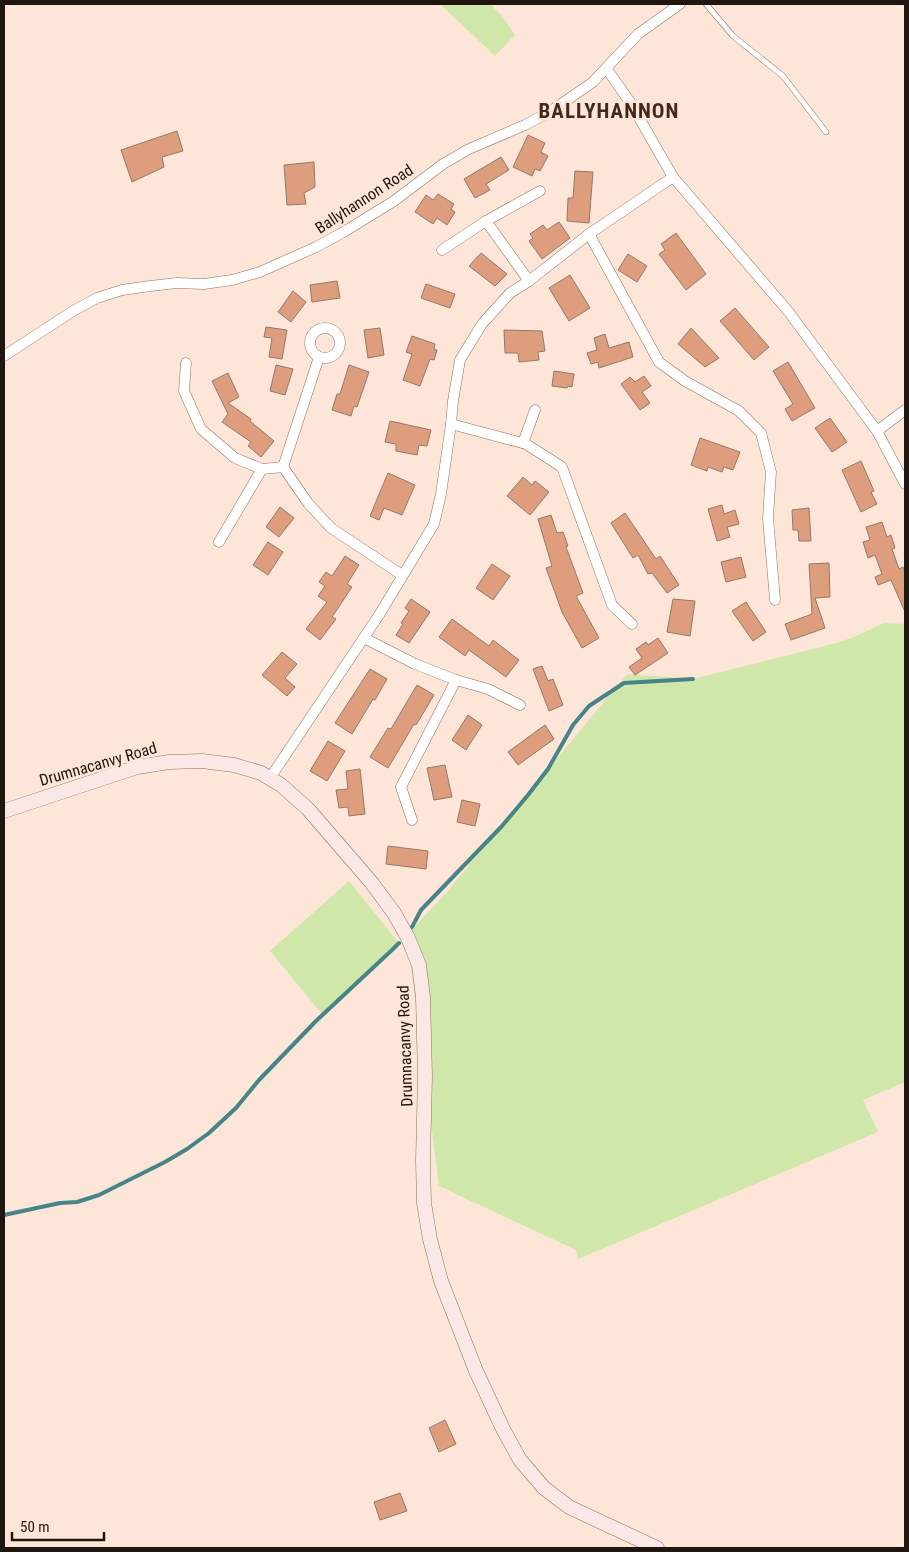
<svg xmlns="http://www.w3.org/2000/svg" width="909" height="1552" viewBox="0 0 909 1552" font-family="'Roboto Condensed',sans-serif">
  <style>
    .green { fill: #cfe8aa }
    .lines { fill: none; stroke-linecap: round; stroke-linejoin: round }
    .stream { stroke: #458488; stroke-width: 4 }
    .building { fill: #de9e7d; stroke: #93786a }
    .lane-casing { stroke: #8b7261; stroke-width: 6 }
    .street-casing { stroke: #8b7261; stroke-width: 11 }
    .secondary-casing { stroke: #8b7261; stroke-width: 15 }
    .lane { stroke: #fff; stroke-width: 5 }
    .street { stroke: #fff; stroke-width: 10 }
    .secondary { stroke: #fae8e6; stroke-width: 14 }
    .labels { text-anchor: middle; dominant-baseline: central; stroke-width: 5; stroke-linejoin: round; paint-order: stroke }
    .street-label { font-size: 16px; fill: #201610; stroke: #fde6d7 }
    .district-label { font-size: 21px; font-weight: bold; letter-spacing: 1px; fill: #402a1c; stroke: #fde6d7 }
  </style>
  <rect width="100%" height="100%" fill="#fde6d7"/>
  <g class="green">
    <path d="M 440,4 L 490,4 L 503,17 L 515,35 L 495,56 Z"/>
    <path d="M 884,623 L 905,624 L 905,1082 L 863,1100 L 878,1132 L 578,1259 L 576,1250 L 439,1186 L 407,935 L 446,893 L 627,674 L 693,679 L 836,643 L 854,637 Z"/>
    <path d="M 349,881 L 398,942 L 322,1014 L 270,951 Z"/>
  </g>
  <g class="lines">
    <g class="stream">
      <path d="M 412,927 L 421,910 L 502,826 L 528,795 L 548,769 L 573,725 L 589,706 L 624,683 L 693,679"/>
      <path d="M 4,1215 L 60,1203 L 77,1202 L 99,1195 L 165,1162 L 187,1149 L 209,1133 L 236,1108 L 259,1080 L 316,1021 L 392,950 L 399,943"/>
    </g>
  </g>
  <g class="building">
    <path d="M 177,131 L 183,151 L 162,157 L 164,167 L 132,182 L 121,150 Z"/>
    <path d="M 528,135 L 545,143 L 541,152 L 548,156 L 540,171 L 535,169 L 532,176 L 513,167 Z"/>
    <path d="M 501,157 L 509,170 L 486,184 L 490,190 L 475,198 L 464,179 Z"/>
    <path d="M 314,162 L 315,187 L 304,193 L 306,204 L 287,205 L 284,165 Z"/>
    <path d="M 575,171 L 593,172 L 589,223 L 567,221 L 568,198 L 573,198 Z"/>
    <path d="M 438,194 L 454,204 L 451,209 L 455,212 L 447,225 L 437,218 L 433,224 L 415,212 L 426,195 L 433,200 Z"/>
    <path d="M 559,222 L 570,238 L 542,259 L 529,241 L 533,238 L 530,234 L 543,225 L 547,230 Z"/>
    <path d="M 676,233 L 706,274 L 686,290 L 659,254 L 665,250 L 661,244 Z"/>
    <path d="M 481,253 L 507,274 L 495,286 L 469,266 Z"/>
    <path d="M 628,254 L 647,266 L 637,282 L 618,270 Z"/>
    <path d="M 570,275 L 590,308 L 569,321 L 549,288 Z"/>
    <path d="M 337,281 L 340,298 L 312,302 L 310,285 Z"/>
    <path d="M 426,284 L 455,294 L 450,308 L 421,298 Z"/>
    <path d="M 293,291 L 306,302 L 291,322 L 278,312 Z"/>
    <path d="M 735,308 L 769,347 L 754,360 L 720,321 Z"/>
    <path d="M 266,327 L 287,330 L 282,359 L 269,357 L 272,338 L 264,337 Z"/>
    <path d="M 380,328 L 384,355 L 368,358 L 364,330 Z"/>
    <path d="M 691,328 L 719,358 L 705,367 L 678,344 Z"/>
    <path d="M 504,330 L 542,331 L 545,351 L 538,352 L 539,360 L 519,362 L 518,353 L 505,353 Z"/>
    <path d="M 605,334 L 609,348 L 629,342 L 633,357 L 599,368 L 598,362 L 591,364 L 587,353 L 597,350 L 594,338 Z"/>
    <path d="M 412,336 L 435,344 L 434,349 L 437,350 L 434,360 L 430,359 L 420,386 L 403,380 L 412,354 L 406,352 Z"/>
    <path d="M 788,362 L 815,408 L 792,421 L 785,409 L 793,404 L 773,371 Z"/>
    <path d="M 276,365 L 293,369 L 285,395 L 270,391 Z"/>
    <path d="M 349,365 L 369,372 L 357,407 L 354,406 L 351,416 L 332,410 L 337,394 L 340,394 Z"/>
    <path d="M 554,371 L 574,374 L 572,387 L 568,386 L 567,388 L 552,386 Z"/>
    <path d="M 228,373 L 239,397 L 228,403 L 251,419 L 250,421 L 274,441 L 261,457 L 248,446 L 251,442 L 222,422 L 228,414 L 212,381 Z"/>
    <path d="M 644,376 L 651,386 L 642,392 L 650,403 L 640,410 L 621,384 L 630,377 L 635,382 Z"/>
    <path d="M 830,418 L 847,442 L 832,452 L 815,428 Z"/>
    <path d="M 390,421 L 431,430 L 427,446 L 419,445 L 417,455 L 396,451 L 396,444 L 385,442 Z"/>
    <path d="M 700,438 L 740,452 L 733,470 L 724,467 L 722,472 L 708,467 L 707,471 L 691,465 Z"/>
    <path d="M 861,461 L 874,491 L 871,492 L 877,504 L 861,512 L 842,470 Z"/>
    <path d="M 388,473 L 415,485 L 402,515 L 384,508 L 379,520 L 370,516 Z"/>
    <path d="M 523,477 L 532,485 L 535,481 L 549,492 L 530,515 L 507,496 Z"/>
    <path d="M 722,505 L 724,514 L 735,510 L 739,524 L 727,527 L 730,537 L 717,541 L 708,509 Z"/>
    <path d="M 280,507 L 294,518 L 279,537 L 266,527 Z"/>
    <path d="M 809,508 L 811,541 L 799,541 L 798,530 L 793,530 L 792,510 Z"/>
    <path d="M 625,513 L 656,559 L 660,556 L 679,585 L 667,593 L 652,573 L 648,574 L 638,555 L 633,558 L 611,523 Z"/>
    <path d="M 551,515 L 557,533 L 563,532 L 568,546 L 566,547 L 583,593 L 576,596 L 599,638 L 582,648 L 562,612 L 546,568 L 552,566 L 538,519 Z"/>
    <path d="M 882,522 L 887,537 L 891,535 L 895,548 L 892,549 L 899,569 L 903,567 L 905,572 L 905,612 L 891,580 L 878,585 L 875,577 L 882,574 L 875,555 L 868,558 L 863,542 L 870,540 L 866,527 Z"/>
    <path d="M 268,542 L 283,552 L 268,575 L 253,565 Z"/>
    <path d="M 345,556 L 359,565 L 347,584 L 352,587 L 332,617 L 336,619 L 320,640 L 306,629 L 327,602 L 318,596 L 325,586 L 319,582 L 326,572 L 332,576 Z"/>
    <path d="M 741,557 L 746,577 L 726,582 L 721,562 Z"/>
    <path d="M 829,563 L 830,597 L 815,598 L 825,628 L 791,640 L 785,624 L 812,614 L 809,564 Z"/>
    <path d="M 492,564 L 510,576 L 493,600 L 476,588 Z"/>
    <path d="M 411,599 L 430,612 L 409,643 L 396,635 L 403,624 L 401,623 L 409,611 L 405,608 Z"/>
    <path d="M 673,599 L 695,601 L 690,636 L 667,632 Z"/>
    <path d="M 746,602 L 766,632 L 753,641 L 732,611 Z"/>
    <path d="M 452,619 L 489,646 L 493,640 L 519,660 L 506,677 L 469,650 L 465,656 L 439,637 Z"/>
    <path d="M 658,638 L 668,653 L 635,675 L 629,667 L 642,658 L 636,649 L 646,642 L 648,645 Z"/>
    <path d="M 282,652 L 297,664 L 285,678 L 295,687 L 287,696 L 262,675 Z"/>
    <path d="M 542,666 L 548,681 L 553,679 L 563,705 L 549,711 L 533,669 Z"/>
    <path d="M 370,669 L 387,679 L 375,700 L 373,699 L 352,734 L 335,723 Z"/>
    <path d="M 417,685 L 434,695 L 416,725 L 414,724 L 388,768 L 370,757 L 388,728 L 391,729 Z"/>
    <path d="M 468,715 L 482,725 L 466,750 L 452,740 Z"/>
    <path d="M 545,725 L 554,739 L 518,765 L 508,752 Z"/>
    <path d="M 328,741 L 345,751 L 327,781 L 310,771 Z"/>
    <path d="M 445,765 L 452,797 L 434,800 L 427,768 Z"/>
    <path d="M 360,769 L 365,814 L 349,816 L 348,807 L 339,808 L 336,790 L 348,789 L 346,771 Z"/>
    <path d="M 462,800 L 480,804 L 475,826 L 457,822 Z"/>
    <path d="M 388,846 L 428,851 L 426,869 L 386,864 Z"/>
    <path d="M 445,1420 L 456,1444 L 439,1452 L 429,1428 Z"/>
    <path d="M 400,1493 L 407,1511 L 380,1520 L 374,1502 Z"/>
  </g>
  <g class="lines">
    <g class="lane-casing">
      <path id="lane" d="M 706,4 L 733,36 L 783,76 L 826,132"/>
    </g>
    <g class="street-casing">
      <g id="street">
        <path d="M 606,68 L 630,102 L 673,177 L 788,311 L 877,431 L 905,484"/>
        <path d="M 486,221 L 529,281"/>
        <path d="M 589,234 L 659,362 L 685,381 L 739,411 L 761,433 L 771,472 L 768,518 L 775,600"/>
        <path d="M 442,250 L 486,221 L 540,191"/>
        <circle cx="325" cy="343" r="15"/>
        <path d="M 4,356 L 73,311 L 97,298 L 122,290 L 150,286 L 177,283 L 204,284 L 232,280 L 260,272 L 316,247 L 342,233 L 394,201 L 443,164 L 469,149 L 525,125 L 551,111 L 593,82 L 638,34 L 680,4"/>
        <path d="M 186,363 L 184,391 L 201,429 L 235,458 L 262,469 L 283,467 L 308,503 L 331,528 L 402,575"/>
        <path d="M 451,424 L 526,444 L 562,467 L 612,605 L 632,624"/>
        <path d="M 877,431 L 905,410"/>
        <path d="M 523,443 L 535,410"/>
        <path d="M 283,467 L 319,357"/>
        <path d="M 219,542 L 262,469"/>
        <path d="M 364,638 L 415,664 L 456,680 L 488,689 L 520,705"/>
        <path d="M 270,778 L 379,615 L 434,524 L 441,494 L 451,424 L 453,401 L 460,360 L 482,324 L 510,293 L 529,281 L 589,234 L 673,177"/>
        <path d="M 412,820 L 401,787 L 456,680"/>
      </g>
    </g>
    <g class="secondary-casing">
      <path id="secondary" d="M 4,811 L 137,767 L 169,762 L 202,761 L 234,765 L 261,773 L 281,785 L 308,809 L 371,882 L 394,913 L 408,938 L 419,965 L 423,997 L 425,1076 L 423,1161 L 424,1203 L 430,1239 L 441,1281 L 476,1371 L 503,1429 L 520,1460 L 544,1488 L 569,1507 L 657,1548"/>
    </g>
    <use href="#lane" class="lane"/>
    <use href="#street" class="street"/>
    <use href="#secondary" class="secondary"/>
  </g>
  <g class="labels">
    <g class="street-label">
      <text transform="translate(364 199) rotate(-33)">Ballyhannon Road</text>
      <text transform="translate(98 764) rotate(-16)">Drumnacanvy Road</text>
      <text transform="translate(405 1046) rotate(-92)">Drumnacanvy Road</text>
    </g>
    <g class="district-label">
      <text x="609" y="111">BALLYHANNON</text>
    </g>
  </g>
  <rect width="909" height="1552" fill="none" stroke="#201610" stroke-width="10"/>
  <path d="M12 1532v8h92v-8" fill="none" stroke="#201610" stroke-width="2.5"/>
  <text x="20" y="1532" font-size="15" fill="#201610" stroke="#fde6d7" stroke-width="4" paint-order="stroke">50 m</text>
</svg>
